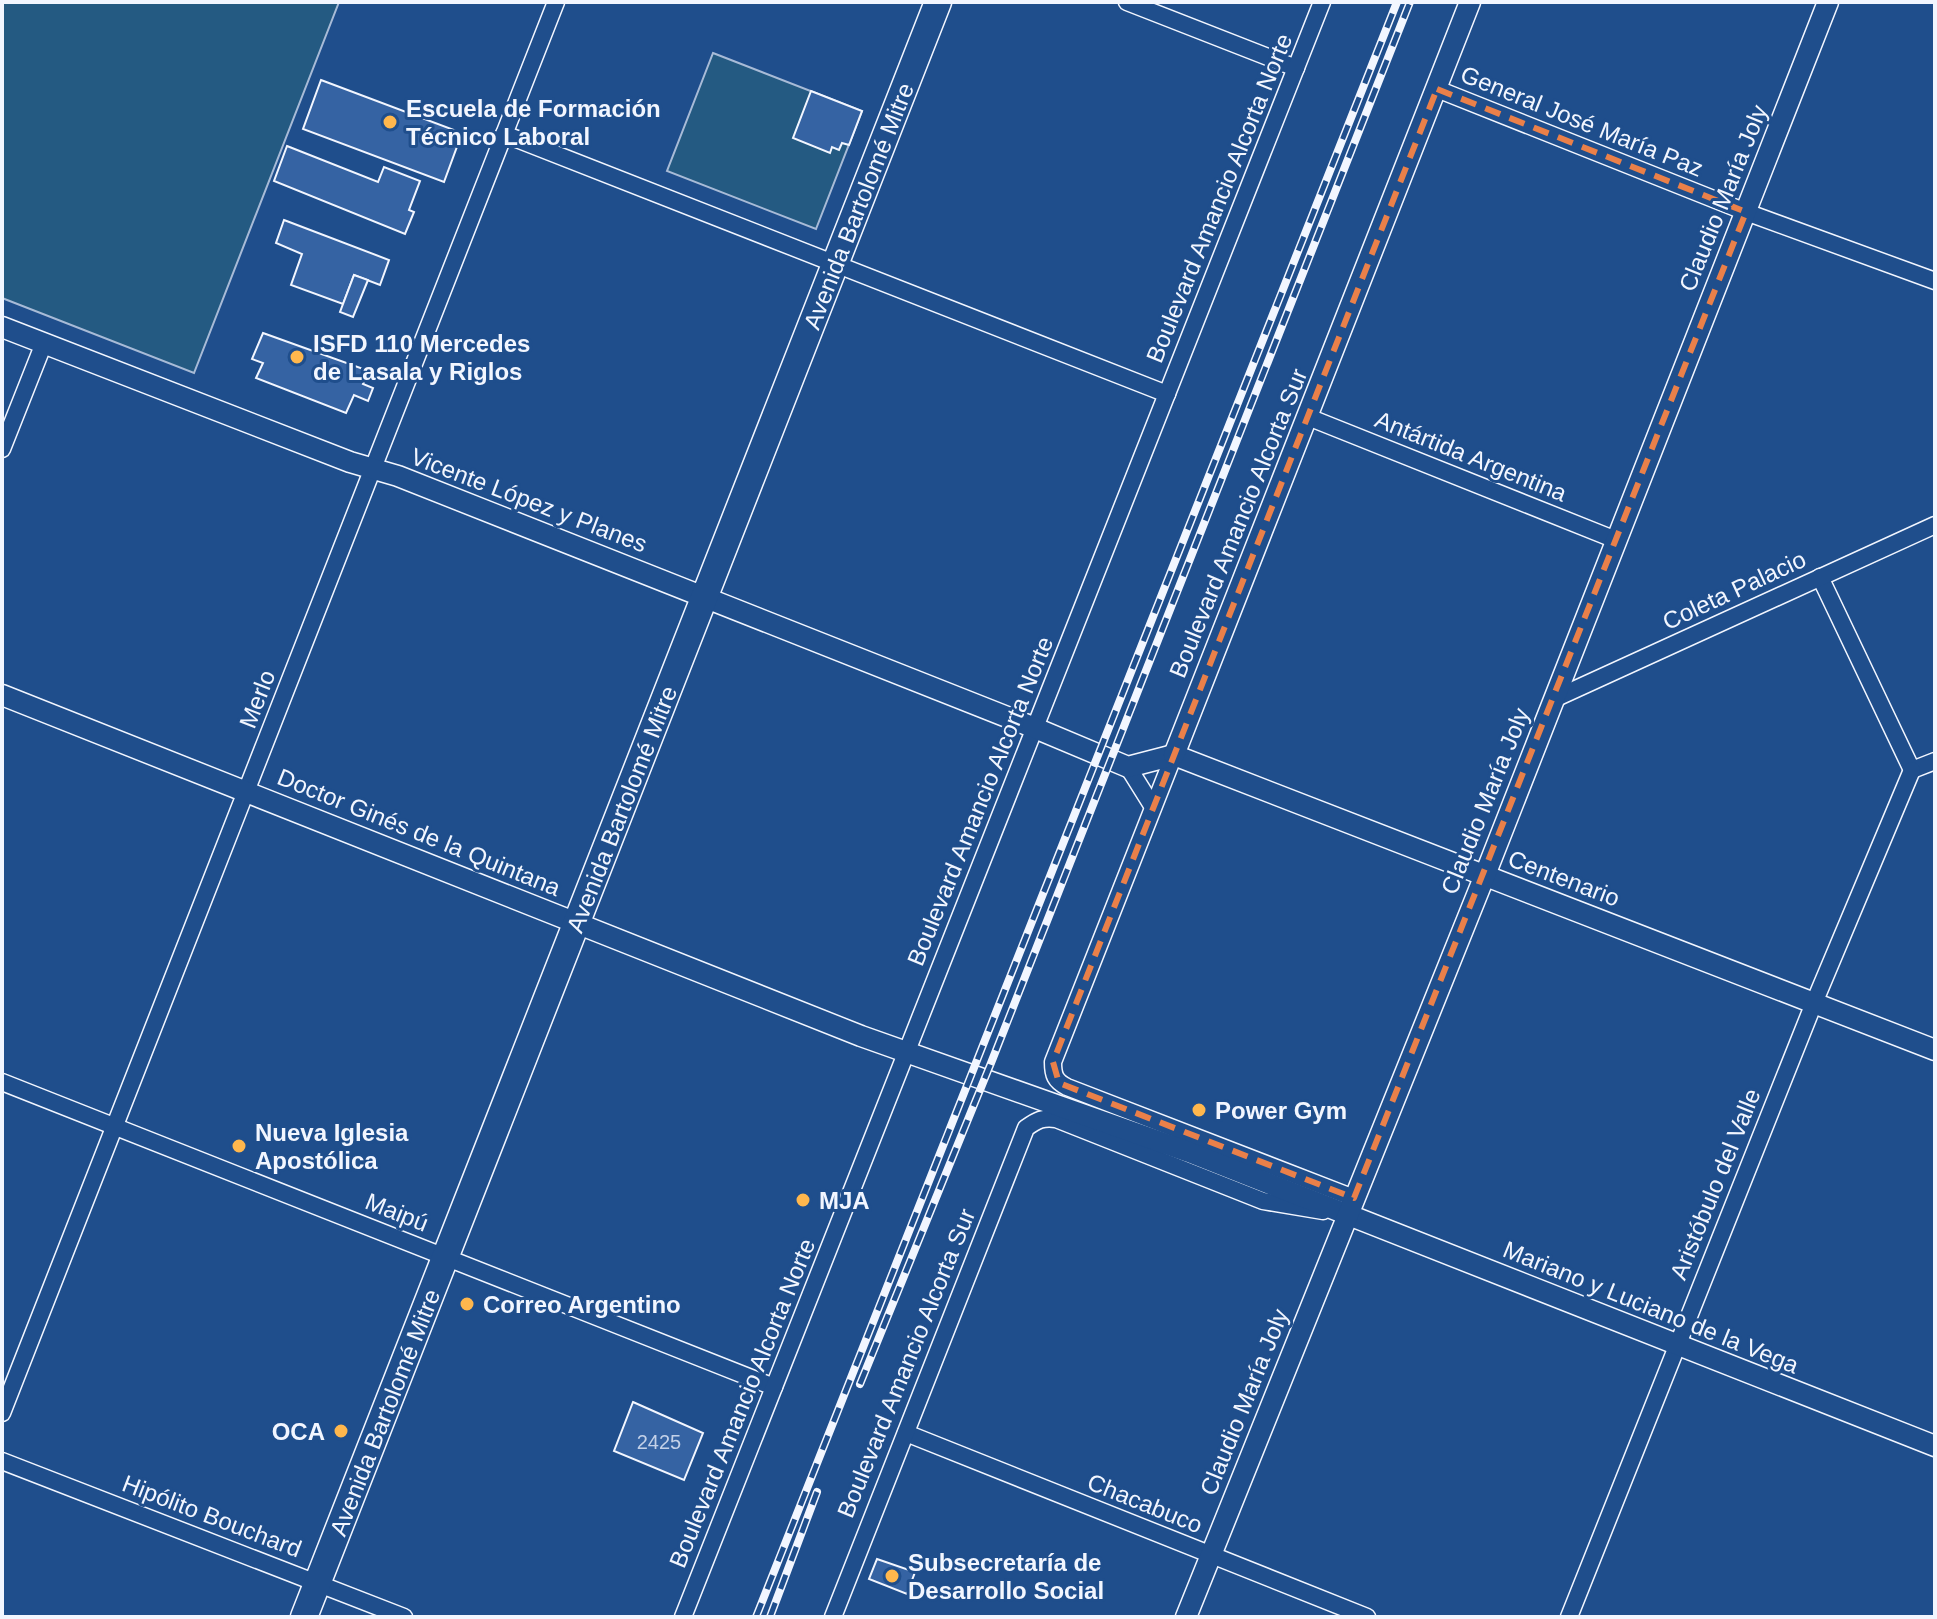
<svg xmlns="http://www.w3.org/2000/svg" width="1937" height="1619" viewBox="0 0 1937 1619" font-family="Arial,sans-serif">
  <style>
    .green { fill: #245a82; stroke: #a8bbd7; stroke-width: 2 }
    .building { fill: #3563a3; stroke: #f2f6ff; stroke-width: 2 }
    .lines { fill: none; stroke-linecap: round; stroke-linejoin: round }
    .minor-casing { stroke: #f2f6ff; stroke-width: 19 }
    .tertiary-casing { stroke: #f2f6ff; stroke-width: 23 }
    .primary-casing { stroke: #f2f6ff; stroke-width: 29 }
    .minor { stroke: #1f4e8c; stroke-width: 16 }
    .tertiary { stroke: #1f4e8c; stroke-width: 20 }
    .primary { stroke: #1f4e8c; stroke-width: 26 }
    .rail-casing { stroke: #f2f6ff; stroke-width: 8 }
    .rail { stroke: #1f4e8c; stroke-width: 5; stroke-dasharray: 15; stroke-linecap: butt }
    .marked { fill: none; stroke: #ea8049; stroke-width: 6; stroke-dasharray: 16 10; stroke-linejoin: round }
    .poi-dot { fill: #ffb74d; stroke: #1f4e8c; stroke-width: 3 }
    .labels { text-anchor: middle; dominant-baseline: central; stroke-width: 6; stroke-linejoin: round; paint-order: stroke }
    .number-label { font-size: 20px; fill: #c3d1e8 }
    .poi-label { font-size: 24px; font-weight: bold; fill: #f2f6ff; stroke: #1f4e8c; text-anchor: start }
    .street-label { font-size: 24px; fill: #f2f6ff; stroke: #1f4e8c }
  </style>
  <rect width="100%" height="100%" fill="#1f4e8c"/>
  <g class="green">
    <path d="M 2,2 L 339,2 L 194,373 L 2,298 Z"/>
    <path d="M 713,53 L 862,111 L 816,229 L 667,171 Z"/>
  </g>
  <g class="building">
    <path d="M 321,80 L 462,133 L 444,182 L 303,129 Z"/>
    <path d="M 811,91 L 862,111 L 849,145 L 842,143 L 839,150 L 832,147 L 830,153 L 793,138 Z"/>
    <path d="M 287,146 L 378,182 L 384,167 L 420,181 L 409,210 L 414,212 L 405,234 L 274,181 Z"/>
    <path d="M 284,220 L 389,260 L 380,285 L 354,275 L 343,304 L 291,285 L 302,254 L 276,243 Z"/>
    <path d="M 354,275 L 368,280 L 353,317 L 340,312 Z"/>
    <path d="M 263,333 L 369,371 L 363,384 L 373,388 L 368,401 L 354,395 L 346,413 L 256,378 L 263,363 L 252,359 Z"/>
    <path d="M 633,1402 L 703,1433 L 684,1480 L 614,1451 Z"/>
    <path d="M 877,1559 L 915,1572 L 907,1594 L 869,1579 Z"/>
  </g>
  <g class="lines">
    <g class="minor-casing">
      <g id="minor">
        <path d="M 1127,2 L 1296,68"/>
        <path d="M 1437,89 L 1746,212 L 1935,281"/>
        <path d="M 504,134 L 1167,394"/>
        <path d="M 1308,417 L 1616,540"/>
        <path d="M 2,449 L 44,343"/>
        <path d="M 1820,577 L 1912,770 L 1935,761"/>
        <path d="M 1554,699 L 1935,525"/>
        <path d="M 1174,755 L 1053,1062 C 1053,1075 1055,1081 1067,1087 L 1354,1198"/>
        <path d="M 1128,767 L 1153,807"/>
        <path d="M 2,1082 L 774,1387"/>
        <path d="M 2,1413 L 556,2"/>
        <path d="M 906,1433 L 1367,1617"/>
        <path d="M 2,1461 L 404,1617"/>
        <path d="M 683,1617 L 1322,2"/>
        <path d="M 833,1617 L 1026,1128 C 1037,1120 1043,1117 1056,1119 L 1263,1201 L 1323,1211"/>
        <path d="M 1569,1617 L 1814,1003 L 1912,770"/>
      </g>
    </g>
    <g class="tertiary-casing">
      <g id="tertiary">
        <path d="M 2,327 L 350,462 L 398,476 L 1035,728 L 1128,767 L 1174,755"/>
        <path d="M 2,695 L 861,1036 L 1189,1152 L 1935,1446"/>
        <path d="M 1174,755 L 1935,1050"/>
        <path d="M 1174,755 L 1470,2"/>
        <path d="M 1186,1617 L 1485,875 L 1828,2"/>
      </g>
    </g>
    <g class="primary-casing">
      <g id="primary">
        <path id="s1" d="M 304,1617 L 938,2"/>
      </g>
    </g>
    <use href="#minor" class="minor"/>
    <use href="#tertiary" class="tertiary"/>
    <use href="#primary" class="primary"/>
    <g class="rail-casing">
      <g id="rail">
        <path d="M 860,1384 L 991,1063 L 1410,2"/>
        <path d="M 756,1617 L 1397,2"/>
        <path d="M 770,1617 L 817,1492"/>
      </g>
    </g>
    <use href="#rail" class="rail"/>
  </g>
  <path class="marked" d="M 1437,89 L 1746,212 L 1354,1198 L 1059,1083 L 1053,1062 Z"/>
  <g class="poi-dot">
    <circle cx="390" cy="122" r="8"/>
    <circle cx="297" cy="357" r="8"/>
    <circle cx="1199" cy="1110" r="8"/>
    <circle cx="239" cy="1146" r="8"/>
    <circle cx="803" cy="1200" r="8"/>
    <circle cx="467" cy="1304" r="8"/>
    <circle cx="341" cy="1431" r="8"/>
    <circle cx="892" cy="1576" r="8"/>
  </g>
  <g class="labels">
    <g class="number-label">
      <text x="659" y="1442">2425</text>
    </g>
    <g class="poi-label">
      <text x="406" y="108">Escuela de Formación<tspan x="406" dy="28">Técnico Laboral</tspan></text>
      <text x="313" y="343">ISFD 110 Mercedes<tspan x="313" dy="28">de Lasala y Riglos</tspan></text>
      <text x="1215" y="1110">Power Gym</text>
      <text x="255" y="1132">Nueva Iglesia<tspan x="255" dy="28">Apostólica</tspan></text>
      <text x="819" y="1200">MJA</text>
      <text x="483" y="1304">Correo Argentino</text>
      <text x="325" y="1431" text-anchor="end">OCA</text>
      <text x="908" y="1562">Subsecretaría de<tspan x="908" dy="28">Desarrollo Social</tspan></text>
    </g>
    <g class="street-label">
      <text transform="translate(1582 121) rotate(22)">General José María Paz</text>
      <text transform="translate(1219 198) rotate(-68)">Boulevard Amancio Alcorta Norte</text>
      <text transform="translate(1723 198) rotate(-68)">Claudio María Joly</text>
      <text stroke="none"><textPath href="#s1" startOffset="1516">Avenida Bartolomé Mitre</textPath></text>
      <text transform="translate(1471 456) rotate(22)">Antártida Argentina</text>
      <text transform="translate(529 500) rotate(21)">Vicente López y Planes</text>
      <text transform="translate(1238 523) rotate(-68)">Boulevard Amancio Alcorta Sur</text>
      <text transform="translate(1734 590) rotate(-25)">Coleta Palacio</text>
      <text transform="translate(257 699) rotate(-69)">Merlo</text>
      <text transform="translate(980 801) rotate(-68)">Boulevard Amancio Alcorta Norte</text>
      <text transform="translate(1485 801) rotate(-68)">Claudio María Joly</text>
      <text stroke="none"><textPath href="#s1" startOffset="868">Avenida Bartolomé Mitre</textPath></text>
      <text transform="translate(419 832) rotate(22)">Doctor Ginés de la Quintana</text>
      <text transform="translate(1564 878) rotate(21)">Centenario</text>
      <text transform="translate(1715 1184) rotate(-68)">Aristóbulo del Valle</text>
      <text transform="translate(397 1212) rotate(22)">Maipú</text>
      <text transform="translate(1651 1307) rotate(22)">Mariano y Luciano de la Vega</text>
      <text transform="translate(906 1363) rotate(-68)">Boulevard Amancio Alcorta Sur</text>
      <text transform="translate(1244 1402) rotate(-68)">Claudio María Joly</text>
      <text transform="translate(742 1403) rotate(-68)">Boulevard Amancio Alcorta Norte</text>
      <text stroke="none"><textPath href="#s1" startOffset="220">Avenida Bartolomé Mitre</textPath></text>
      <text transform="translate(1145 1503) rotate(22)">Chacabuco</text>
      <text transform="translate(212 1516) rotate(21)">Hipólito Bouchard</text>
    </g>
  </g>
  <rect width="1937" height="1619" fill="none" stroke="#f2f6ff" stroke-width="8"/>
</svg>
